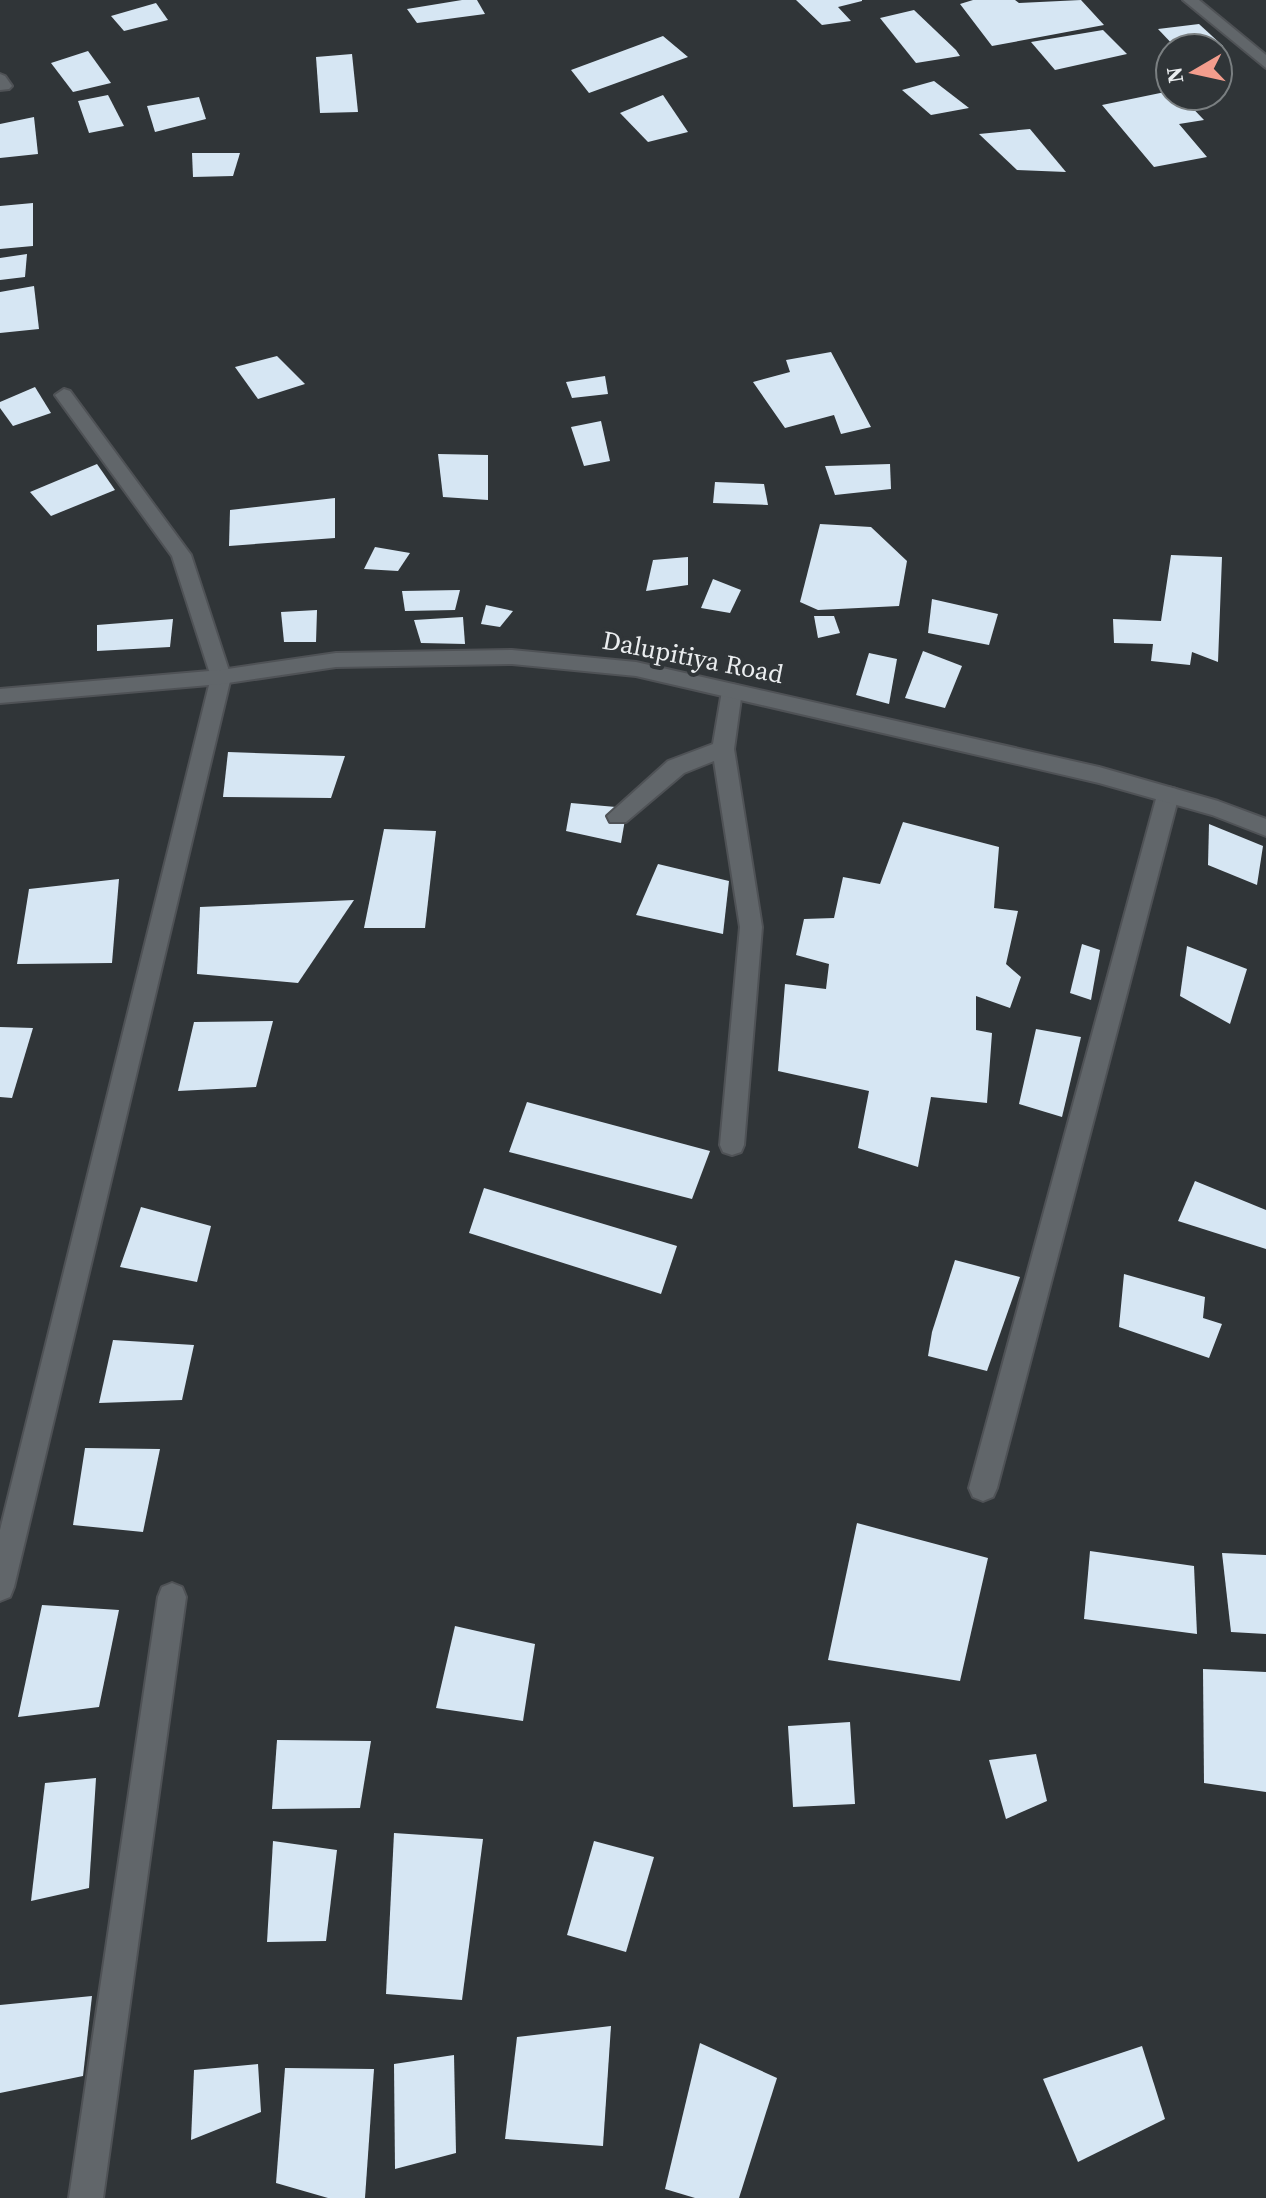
<svg xmlns="http://www.w3.org/2000/svg" width="1266" height="2198" viewBox="0 0 1266 2198" font-family="'Source Serif 4',serif">
  <style>
    .building { fill: #d6e6f3 }
    .lines { fill: none; stroke-linecap: round; stroke-linejoin: round }
    .street-casing { stroke: #4f5256; stroke-width: 4 }
    .secondary-casing { stroke: #4f5256; stroke-width: 4 }
    .street { fill: #61666a; fill-rule: evenodd }
    .secondary { fill: #61666a; fill-rule: evenodd }
    .labels { text-anchor: middle; dominant-baseline: central; stroke-width: 8; stroke-linejoin: round; paint-order: stroke }
    .street-label { font-size: 26px; fill: #eaedef; stroke: #303538 }
  </style>
  <rect width="100%" height="100%" fill="#303538"/>
  <g class="building">
    <path d="M 462,0 L 477,0 L 485,14 L 417,23 L 407,9 Z"/>
    <path d="M 796,0 L 862,0 L 862,1 L 838,7 L 851,21 L 822,25 Z"/>
    <path d="M 973,0 L 1015,0 L 1019,3 L 1081,0 L 1104,25 L 992,46 L 960,4 Z"/>
    <path d="M 156,3 L 168,20 L 124,31 L 111,16 Z"/>
    <path d="M 914,10 L 956,50 L 960,56 L 916,63 L 880,18 Z"/>
    <path d="M 1199,24 L 1223,46 L 1176,48 L 1158,29 Z"/>
    <path d="M 1103,30 L 1127,54 L 1055,70 L 1031,42 Z"/>
    <path d="M 663,36 L 688,57 L 589,93 L 571,70 Z"/>
    <path d="M 88,51 L 111,83 L 73,92 L 51,63 Z"/>
    <path d="M 352,54 L 358,112 L 320,113 L 316,57 Z"/>
    <path d="M 934,81 L 969,108 L 931,115 L 902,90 Z"/>
    <path d="M 1170,91 L 1170,96 L 1181,96 L 1204,120 L 1179,124 L 1207,157 L 1154,167 L 1102,105 Z"/>
    <path d="M 108,95 L 124,126 L 89,133 L 78,101 Z"/>
    <path d="M 663,95 L 688,132 L 648,142 L 620,113 Z"/>
    <path d="M 199,97 L 206,119 L 155,132 L 147,106 Z"/>
    <path d="M 34,117 L 38,154 L 0,158 L 0,124 Z"/>
    <path d="M 1030,129 L 1066,172 L 1017,170 L 979,134 Z"/>
    <path d="M 192,153 L 240,153 L 233,176 L 193,177 Z"/>
    <path d="M 33,203 L 33,246 L 0,249 L 0,206 Z"/>
    <path d="M 27,254 L 25,277 L 0,280 L 0,258 Z"/>
    <path d="M 34,286 L 39,329 L 0,333 L 0,292 Z"/>
    <path d="M 831,352 L 871,427 L 841,434 L 834,415 L 785,428 L 753,382 L 790,372 L 786,360 Z"/>
    <path d="M 277,356 L 305,384 L 258,399 L 235,367 Z"/>
    <path d="M 605,376 L 608,394 L 572,398 L 566,382 Z"/>
    <path d="M 35,387 L 51,413 L 13,426 L 0,408 L 0,402 Z"/>
    <path d="M 601,421 L 610,461 L 584,466 L 571,427 Z"/>
    <path d="M 438,454 L 488,455 L 488,500 L 443,497 Z"/>
    <path d="M 97,464 L 115,490 L 51,516 L 30,492 Z"/>
    <path d="M 890,464 L 891,489 L 835,495 L 825,466 Z"/>
    <path d="M 715,482 L 764,484 L 768,505 L 713,503 Z"/>
    <path d="M 335,498 L 335,538 L 229,546 L 230,510 Z"/>
    <path d="M 820,524 L 871,527 L 907,561 L 899,606 L 818,610 L 800,602 Z"/>
    <path d="M 375,547 L 410,553 L 398,571 L 364,569 Z"/>
    <path d="M 1171,555 L 1222,557 L 1218,662 L 1192,652 L 1190,665 L 1151,661 L 1153,644 L 1114,643 L 1113,619 L 1161,621 Z"/>
    <path d="M 688,557 L 688,585 L 646,591 L 653,560 Z"/>
    <path d="M 713,579 L 741,590 L 730,613 L 701,608 Z"/>
    <path d="M 460,590 L 455,610 L 405,611 L 402,591 Z"/>
    <path d="M 932,599 L 998,614 L 989,645 L 928,633 Z"/>
    <path d="M 486,605 L 513,611 L 500,627 L 481,624 Z"/>
    <path d="M 317,610 L 316,642 L 284,642 L 281,612 Z"/>
    <path d="M 814,616 L 834,616 L 840,633 L 818,638 Z"/>
    <path d="M 463,617 L 465,644 L 421,643 L 414,620 Z"/>
    <path d="M 173,619 L 170,647 L 97,651 L 97,625 Z"/>
    <path d="M 923,651 L 962,666 L 945,708 L 905,698 Z"/>
    <path d="M 869,653 L 897,659 L 889,704 L 856,695 Z"/>
    <path d="M 228,752 L 345,756 L 331,798 L 223,797 Z"/>
    <path d="M 571,803 L 627,808 L 621,843 L 566,831 Z"/>
    <path d="M 903,822 L 999,847 L 994,908 L 1018,911 L 1006,964 L 1021,977 L 1010,1008 L 976,996 L 976,1030 L 992,1033 L 987,1103 L 931,1097 L 918,1167 L 858,1148 L 869,1091 L 778,1071 L 785,984 L 826,989 L 829,964 L 796,955 L 804,919 L 834,918 L 843,877 L 880,884 Z"/>
    <path d="M 1209,824 L 1263,846 L 1257,885 L 1208,865 Z"/>
    <path d="M 384,829 L 436,831 L 425,928 L 364,928 Z"/>
    <path d="M 658,864 L 729,881 L 723,934 L 636,915 Z"/>
    <path d="M 119,879 L 112,963 L 17,964 L 29,889 Z"/>
    <path d="M 354,900 L 298,983 L 197,974 L 200,907 Z"/>
    <path d="M 1082,944 L 1100,950 L 1091,1000 L 1070,993 Z"/>
    <path d="M 1187,946 L 1247,969 L 1230,1024 L 1180,996 Z"/>
    <path d="M 273,1021 L 256,1087 L 178,1091 L 194,1022 Z"/>
    <path d="M 0,1027 L 33,1028 L 12,1098 L 0,1097 Z"/>
    <path d="M 1036,1029 L 1081,1037 L 1062,1117 L 1019,1104 Z"/>
    <path d="M 527,1102 L 710,1151 L 692,1199 L 509,1152 Z"/>
    <path d="M 1195,1181 L 1266,1210 L 1266,1249 L 1178,1221 Z"/>
    <path d="M 484,1188 L 677,1246 L 661,1294 L 469,1233 Z"/>
    <path d="M 141,1207 L 211,1226 L 197,1282 L 120,1267 Z"/>
    <path d="M 955,1260 L 1020,1277 L 987,1371 L 928,1356 L 932,1332 Z"/>
    <path d="M 1124,1274 L 1205,1297 L 1203,1318 L 1222,1324 L 1209,1358 L 1119,1327 Z"/>
    <path d="M 113,1340 L 194,1345 L 182,1400 L 99,1403 Z"/>
    <path d="M 85,1448 L 160,1449 L 143,1532 L 73,1525 Z"/>
    <path d="M 857,1523 L 988,1558 L 960,1681 L 828,1660 Z"/>
    <path d="M 1090,1551 L 1194,1566 L 1197,1634 L 1084,1619 Z"/>
    <path d="M 1222,1553 L 1266,1555 L 1266,1634 L 1231,1632 Z"/>
    <path d="M 42,1605 L 119,1610 L 99,1707 L 18,1717 Z"/>
    <path d="M 455,1626 L 535,1644 L 523,1721 L 436,1708 Z"/>
    <path d="M 1203,1669 L 1266,1672 L 1266,1792 L 1204,1783 Z"/>
    <path d="M 850,1722 L 855,1804 L 793,1807 L 788,1726 Z"/>
    <path d="M 277,1740 L 371,1741 L 360,1808 L 272,1809 Z"/>
    <path d="M 1036,1754 L 1047,1801 L 1006,1819 L 989,1760 Z"/>
    <path d="M 96,1778 L 89,1888 L 31,1901 L 45,1783 Z"/>
    <path d="M 394,1833 L 483,1839 L 462,2000 L 386,1994 Z"/>
    <path d="M 273,1841 L 337,1850 L 326,1941 L 267,1942 Z"/>
    <path d="M 594,1841 L 654,1857 L 626,1952 L 567,1935 Z"/>
    <path d="M 92,1996 L 83,2076 L 0,2093 L 0,2005 Z"/>
    <path d="M 611,2026 L 603,2146 L 505,2139 L 517,2037 Z"/>
    <path d="M 700,2043 L 777,2078 L 739,2198 L 695,2198 L 665,2189 Z"/>
    <path d="M 1142,2046 L 1165,2119 L 1078,2162 L 1043,2079 Z"/>
    <path d="M 454,2055 L 456,2153 L 395,2169 L 394,2064 Z"/>
    <path d="M 258,2064 L 261,2112 L 191,2140 L 194,2070 Z"/>
    <path d="M 285,2068 L 374,2069 L 365,2198 L 328,2198 L 276,2183 Z"/>
  </g>
  <g class="lines">
    <g class="street-casing">
      <g id="street">
        <path d="M 1183,0 L 1199,0 L 1266,55 L 1266,68 Z"/>
        <path d="M 0,74 L 5,76 L 12,86 L 9,89 L 0,90 Z"/>
        <path d="M 64,389 L 70,391 L 191,555 L 231,677 L 14,1587 L 10,1597 L 0,1601 L 0,1530 L 211,677 L 172,556 L 55,395 Z"/>
        <path d="M 732,684 L 739,686 L 742,691 L 734,749 L 762,927 L 744,1145 L 741,1152 L 732,1155 L 723,1152 L 720,1145 L 740,927 L 714,761 L 684,773 L 626,822 L 610,822 L 607,816 L 668,761 L 713,744 L 722,691 L 725,686 Z"/>
        <path d="M 1168,787 L 1176,789 L 1179,795 L 997,1488 L 993,1497 L 983,1501 L 973,1497 L 969,1488 L 1157,795 L 1160,789 Z"/>
        <path d="M 172,1583 L 182,1587 L 186,1597 L 103,2198 L 69,2198 L 158,1597 L 162,1587 Z"/>
      </g>
    </g>
    <g class="secondary-casing">
      <path id="secondary" d="M 512,650 L 636,662 L 1099,767 L 1218,801 L 1266,819 L 1266,836 L 1212,815 L 1099,783 L 636,676 L 512,664 L 336,667 L 221,684 L 0,703 L 0,689 L 221,670 L 336,653 Z"/>
    </g>
    <use href="#street" class="street"/>
    <use href="#secondary" class="secondary"/>
  </g>
  <g class="labels">
    <g class="street-label">
      <text transform="translate(693 657) rotate(11)">Dalupitiya Road</text>
    </g>
  </g>
  <g transform="translate(1194 72) rotate(261)"><circle r="38" fill="#303538" stroke="#7a7f81" stroke-width="2"/>
  <path d="M0-6L14 30L0 20L-14 30Z" fill="#f49d8d"/>
  <text y="-12" font-size="22" font-weight="bold" text-anchor="middle" fill="#eaedef">N</text>
  </g>
</svg>
